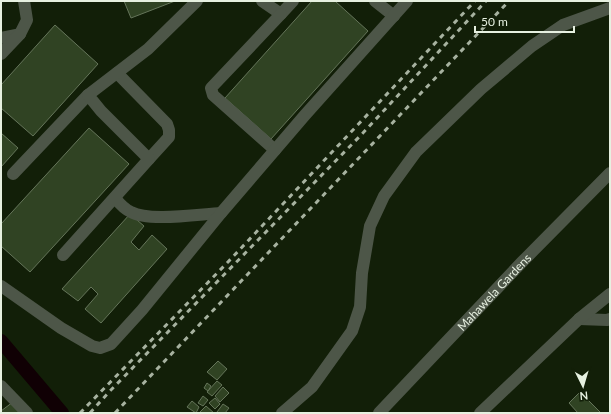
<svg xmlns="http://www.w3.org/2000/svg" width="611" height="414" viewBox="0 0 611 414" font-family="Lato,sans-serif">
  <style>
    .lines { fill: none; stroke-linecap: round; stroke-linejoin: round }
    .canal { stroke: #100004; stroke-width: 14 }
    .building { fill: #304323; stroke: #65755a }
    .minor { stroke: #4d5648; stroke-width: 12 }
    .rail { stroke: #a7b2a0; stroke-width: 3; stroke-dasharray: 5 5; stroke-linecap: butt }
    .labels { text-anchor: middle; dominant-baseline: central; stroke-width: 3; stroke-linejoin: round; paint-order: stroke }
    .street-label { font-size: 12px; fill: #e6f0e0; stroke: #121f08 }
  </style>
  <rect width="100%" height="100%" fill="#121f08"/>
  <g class="lines">
    <path class="canal" d="M 1,341 L 62,413"/>
  </g>
  <g class="building">
    <path d="M 124,1 L 175,1 L 131,18 Z"/>
    <path d="M 312,1 L 335,1 L 368,31 L 271,139 L 225,98 Z"/>
    <path d="M 55,25 L 98,64 L 33,136 L 1,108 L 1,85 Z"/>
    <path d="M 89,128 L 129,164 L 30,272 L 1,246 L 1,224 Z"/>
    <path d="M 1,133 L 18,148 L 1,167 Z"/>
    <path d="M 130,214 L 144,226 L 131,242 L 139,250 L 152,235 L 167,249 L 101,323 L 85,309 L 98,294 L 91,287 L 78,301 L 62,289 Z"/>
    <path d="M 218,361 L 227,369 L 217,380 L 207,372 Z"/>
    <path d="M 217,381 L 222,385 L 212,396 L 207,392 Z"/>
    <path d="M 207,383 L 211,386 L 208,391 L 204,388 Z"/>
    <path d="M 223,387 L 229,393 L 220,402 L 215,396 Z"/>
    <path d="M 580,392 L 601,413 L 578,413 L 569,403 Z"/>
    <path d="M 203,396 L 208,400 L 203,406 L 198,403 Z"/>
    <path d="M 215,398 L 220,404 L 215,409 L 209,403 Z"/>
    <path d="M 192,401 L 199,407 L 196,413 L 187,407 Z"/>
    <path d="M 13,402 L 22,413 L 1,413 L 1,411 Z"/>
    <path d="M 223,404 L 229,408 L 225,413 L 218,413 L 217,412 Z"/>
    <path d="M 206,406 L 214,413 L 199,413 Z"/>
  </g>
  <g class="lines">
    <g class="minor">
      <path d="M 262,1 L 281,14 L 293,1"/>
      <path d="M 375,1 L 394,16"/>
      <path d="M 1,38 L 20,34"/>
      <path d="M 1,54 L 20,34 L 27,20 L 24,1"/>
      <path d="M 117,73 L 167,124 L 169,130 L 169,137 L 149,159"/>
      <path d="M 275,150 L 213,95 L 211,88 L 281,14"/>
      <path d="M 13,174 L 88,95"/>
      <path d="M 115,198 C 119,203 124,209 131,212 C 148,222 200,214 221,213"/>
      <path d="M 63,255 L 149,159 L 101,111 L 88,95 L 148,49 L 197,1"/>
      <path d="M 1,286 L 61,328 L 92,346 L 100,348 L 111,344 L 142,310 L 221,213 L 305,115 L 407,1"/>
      <path d="M 579,319 L 607,320 L 610,319"/>
      <path d="M 1,386 L 27,413"/>
      <path d="M 282,413 L 312,387 L 352,331 L 360,307 L 362,273 L 370,226 L 384,196 L 416,152 L 481,89 L 532,46 L 563,25 L 610,8"/>
      <path id="s1" d="M 379,413 L 522,262 L 610,173"/>
      <path d="M 480,413 L 579,319 L 610,294"/>
    </g>
    <g class="rail">
      <path d="M 80,413 L 227,263 L 475,1"/>
      <path d="M 90,413 L 109,392 L 362,134 L 486,1"/>
      <path d="M 115,413 L 509,1"/>
    </g>
  </g>
  <g class="labels">
    <g class="street-label">
      <text stroke="none"><textPath href="#s1" startOffset="167">Mahawela Gardens</textPath></text>
    </g>
  </g>
  <rect width="611" height="414" fill="none" stroke="#e6f0e0" stroke-width="4"/>
  <g transform="translate(583 386) rotate(175)" stroke="#121f08" stroke-width="3" paint-order="stroke">
  <path d="M0-3L7 15L0 10L-7 15Z" fill="#e6f0e0"/>
  <text y="-6" font-size="11" font-weight="bold" text-anchor="middle" fill="#e6f0e0">N</text>
  </g>
  <path d="M475 26v6h99v-6" fill="none" stroke="#e6f0e0" stroke-width="2"/>
  <text x="481" y="26" font-size="12" fill="#e6f0e0" stroke="#121f08" stroke-width="3" paint-order="stroke">50 m</text>
</svg>
